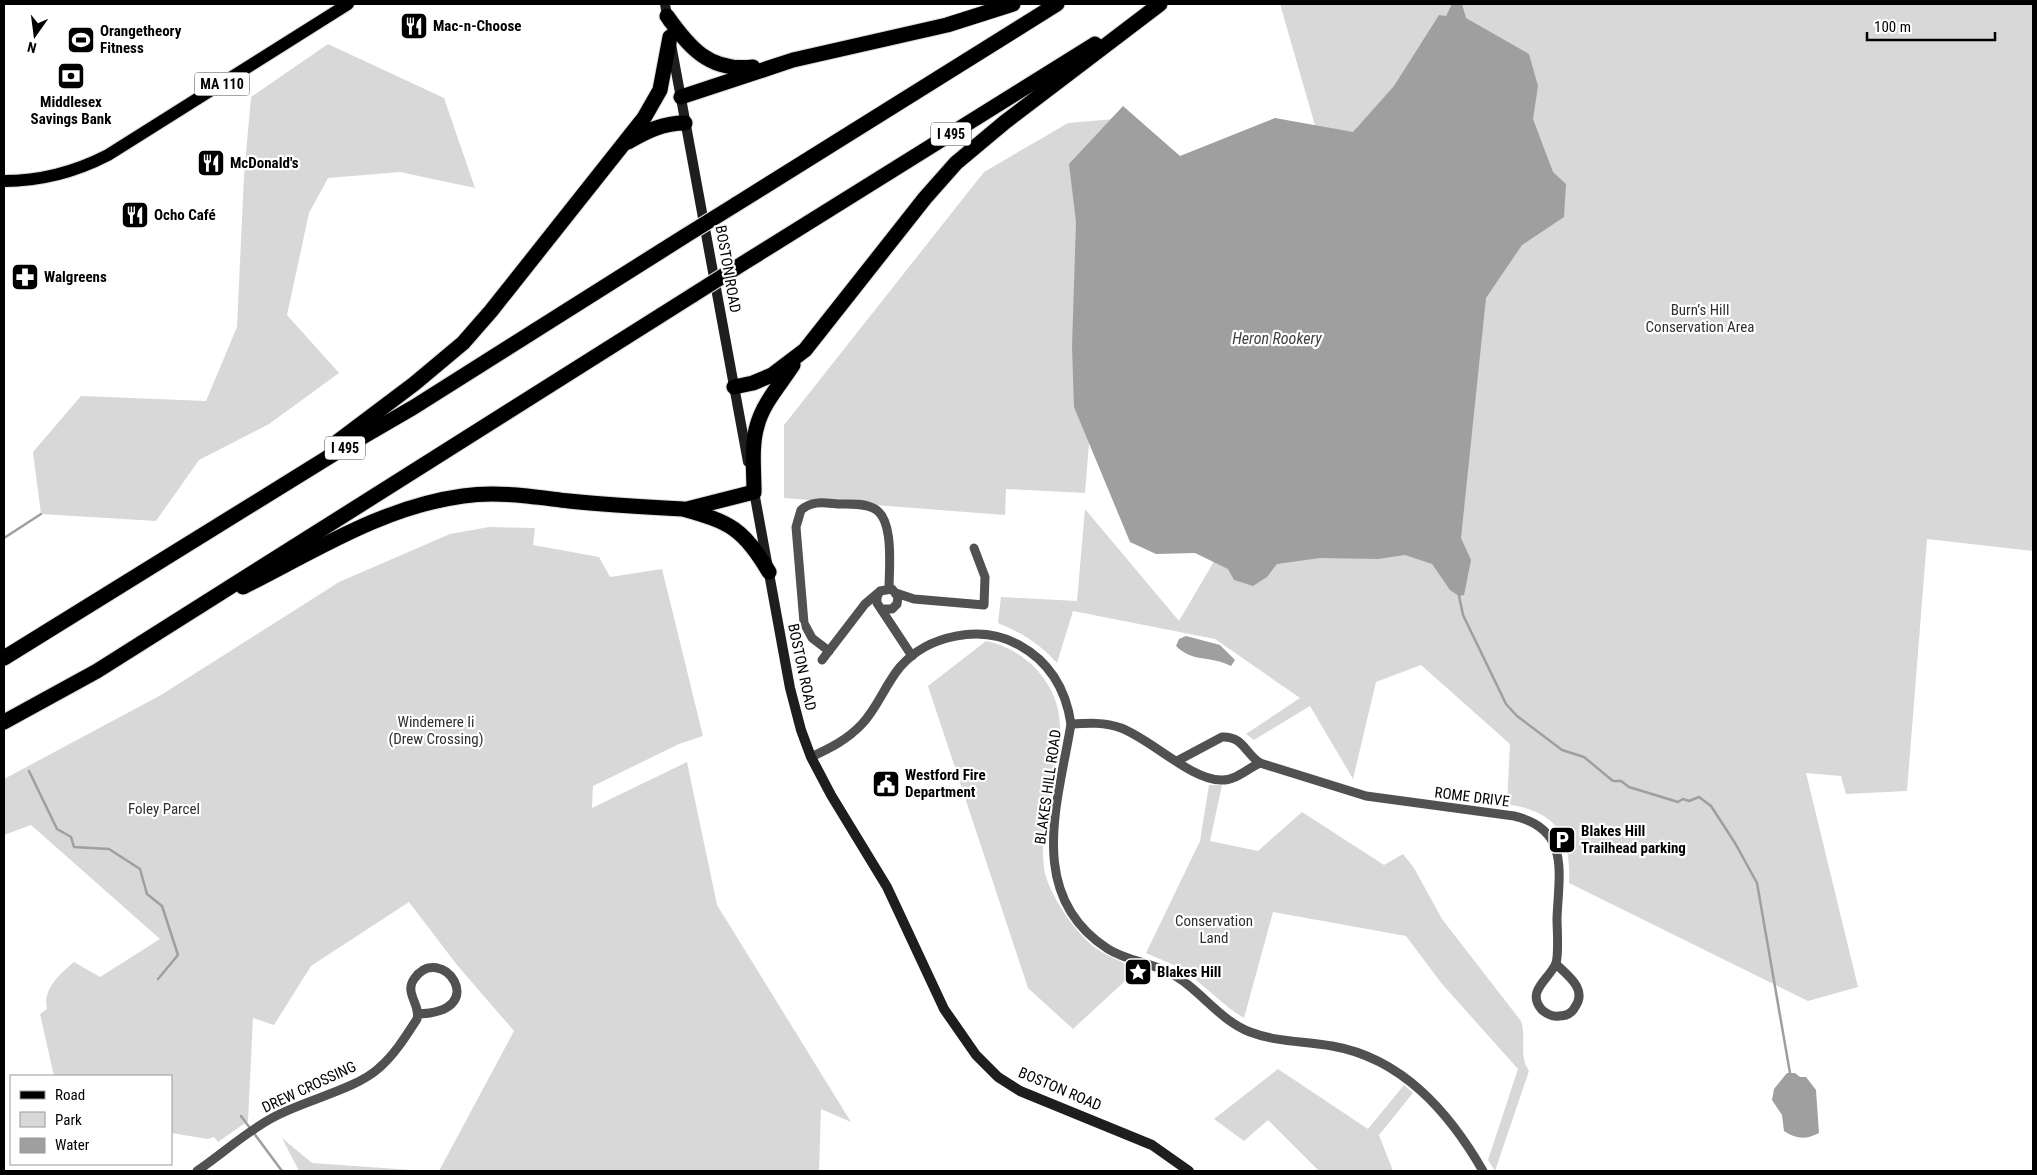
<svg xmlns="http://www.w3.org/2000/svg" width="2037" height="1175" viewBox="0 0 2037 1175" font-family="'Roboto Condensed',sans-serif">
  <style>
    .green { fill: #d8d8d8 }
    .water { fill: #9f9f9f }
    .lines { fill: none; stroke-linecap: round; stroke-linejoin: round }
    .stream { stroke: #9f9f9f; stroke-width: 2.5 }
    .primary-casing { stroke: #dbdbdb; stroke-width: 14 }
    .highway-casing { stroke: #dbdbdb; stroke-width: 17 }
    .street { stroke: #515151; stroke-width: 9 }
    .secondary { stroke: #1e1e1e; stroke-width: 10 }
    .primary { stroke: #000; stroke-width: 12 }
    .highway { stroke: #000; stroke-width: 15 }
    .highway-bridge-casing { stroke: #dbdbdb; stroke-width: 17; stroke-linecap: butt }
    .highway-bridge { stroke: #000; stroke-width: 15 }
    .labels { text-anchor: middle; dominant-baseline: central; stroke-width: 4.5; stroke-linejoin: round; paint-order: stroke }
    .shield { fill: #fff; stroke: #4c4c4c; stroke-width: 1 }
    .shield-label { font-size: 14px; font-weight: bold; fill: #000 }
    .poi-label { font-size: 15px; font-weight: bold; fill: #000; stroke: #fff; text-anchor: start }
    .street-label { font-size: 15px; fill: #000; stroke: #fff }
    .park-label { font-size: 15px; fill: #2f2f2f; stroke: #fff }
    .water-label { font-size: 16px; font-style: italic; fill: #404040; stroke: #fff }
  </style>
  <rect width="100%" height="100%" fill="#fff"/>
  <g class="green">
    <path d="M 1280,4 L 2033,4 L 2033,551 L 1927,539 L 1907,791 L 1846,794 L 1841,776 L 1806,773 L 1858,987 L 1808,1001 L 1569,883 C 1571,834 1557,812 1507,804 L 1510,744 L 1421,665 L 1376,682 L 1353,779 L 1310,706 L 1254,740 L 1246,734 L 1300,698 L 1215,639 L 1073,611 L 1057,663 C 1040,644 1022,633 998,623 L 1001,597 L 1077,601 L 1085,509 L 1179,621 L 1304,408 L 1403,431 Z"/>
    <path d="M 328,44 L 444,98 L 475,188 L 400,172 L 328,178 L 309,213 L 287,315 L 339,373 L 269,424 L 199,460 L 156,521 L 41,514 L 33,452 L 81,396 L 206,401 L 237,327 L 244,176 L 251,97 Z"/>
    <path d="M 1115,119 L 1085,493 L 1006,489 L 1005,515 L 784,498 L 784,425 L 984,172 L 1068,123 Z"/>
    <path d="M 489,527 L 535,528 L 533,545 L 599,557 L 610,577 L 662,569 L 703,736 L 679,744 L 593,786 L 592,808 L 687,762 L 717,905 L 851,1122 L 821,1109 L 819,1171 L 439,1171 L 514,1031 L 457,965 L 409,902 L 311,966 L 274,1025 L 253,1018 L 248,1121 L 218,1142 L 214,1137 L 208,1139 L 171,1133 L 171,1076 L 54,1076 L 40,1014 L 47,1009 C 42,989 61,973 74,962 L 100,977 L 160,939 L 31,825 L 4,835 L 4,779 L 161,695 L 339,582 L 450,534 Z"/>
    <path d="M 986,641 C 1027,649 1061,686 1060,729 C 1058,777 1038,819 1044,868 C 1047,892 1077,936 1097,949 C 1109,957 1125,963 1138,969 L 1073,1029 L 1028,988 L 928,686 Z"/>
    <path d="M 1209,785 L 1222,785 L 1210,841 L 1258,851 L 1302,812 L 1384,865 L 1403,854 L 1414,868 L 1442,919 L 1521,1021 C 1527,1039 1518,1055 1529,1071 L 1495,1171 L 1488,1160 L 1518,1069 L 1442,984 L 1406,936 L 1273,912 L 1244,1018 C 1220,1004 1205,984 1182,970 C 1171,963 1157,958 1146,953 L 1200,841 Z"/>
    <path d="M 1278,1069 L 1368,1129 L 1404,1085 L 1413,1093 L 1379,1135 L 1393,1171 L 1319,1171 L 1268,1120 L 1244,1141 L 1214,1119 Z"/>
    <path d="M 282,1138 L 312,1163 L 426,1171 L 299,1171 Z"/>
  </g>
  <g class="water">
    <path d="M 1452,4 L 1462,4 L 1466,18 L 1529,54 L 1538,86 L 1533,119 L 1553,172 L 1566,184 L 1564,217 L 1522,245 L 1486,298 L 1461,538 L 1471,560 L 1464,595 L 1459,596 L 1450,590 L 1432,564 L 1405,555 L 1378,559 L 1320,558 L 1277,564 L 1267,577 L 1253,586 L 1234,580 L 1228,569 L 1195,553 L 1156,554 L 1130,542 L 1074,407 L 1072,347 L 1076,222 L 1069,164 L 1123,106 L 1180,156 L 1275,118 L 1353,132 L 1394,86 L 1439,15 L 1446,16 Z"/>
    <path d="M 1186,636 L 1220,645 L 1235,660 L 1231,666 C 1210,655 1193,663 1176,646 L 1179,639 Z"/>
    <path d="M 1787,1073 L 1795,1073 L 1800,1077 L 1806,1077 L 1816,1090 L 1819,1133 C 1806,1140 1796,1139 1784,1131 L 1782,1115 L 1772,1100 L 1774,1089 Z"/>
  </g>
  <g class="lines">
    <g class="stream">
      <path d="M 4,538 L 41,514"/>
      <path d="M 1459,596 L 1463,615 L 1506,704 L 1517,716 L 1562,750 L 1584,757 L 1613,781 L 1621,781 L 1629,787 L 1678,802 L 1683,799 L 1689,801 L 1699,797 L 1711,806 L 1735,843 L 1757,883 L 1790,1073"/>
      <path d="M 29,771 L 57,829 L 71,837 L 74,847 L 109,849 L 140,869 L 147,894 L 162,906 L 178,955 L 158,979"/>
      <path d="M 241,1116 L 282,1171"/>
    </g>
    <g class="primary-casing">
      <path id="primary" d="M 4,181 C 41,181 75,172 108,155 L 348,4"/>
    </g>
    <g class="highway-casing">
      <g id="highway">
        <path d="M 667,16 C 689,47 709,72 753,67"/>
        <path d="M 681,97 L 793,60 L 947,25 L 1013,4"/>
        <path d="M 628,142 C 647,131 663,123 685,123"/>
        <path d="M 735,205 L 1057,4"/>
        <path d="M 742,264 L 1095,44"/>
        <path d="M 734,387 L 753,383 L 772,375 L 805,350 L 925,198 L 956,163 L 1005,122 L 1160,4"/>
        <path d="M 333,445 L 414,384 L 463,343 L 491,311 L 644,118 L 660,90 L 670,37"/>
        <path d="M 687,509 L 754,492 C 754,471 751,446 757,426 C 763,403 780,385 793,365"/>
        <path d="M 243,587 C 315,551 382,507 463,496 C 499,491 534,497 569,501 C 607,505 645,507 683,509 C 730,522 744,529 769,572"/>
        <path d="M 4,658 L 340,450 L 414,407 L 685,236"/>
        <path d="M 4,722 L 97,671 L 693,295"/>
      </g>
    </g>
    <g class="street">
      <path d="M 896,593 L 914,599 L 984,605 L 985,577 L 974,548"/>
      <path d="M 882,609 L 892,609 L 897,604 L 898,597 L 892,589 L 880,591 L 877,597 L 877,603 L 912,656"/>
      <path d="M 829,651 L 812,638 L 804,623 L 796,527 L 801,510 C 812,500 825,503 838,504 C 849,504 863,503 873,508 C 895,517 889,569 889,589"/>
      <path d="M 822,660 L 865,604 L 878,593"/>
      <path d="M 1071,724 C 1088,723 1105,722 1121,728 C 1151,739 1192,781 1222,780 C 1237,780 1248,768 1260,763"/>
      <path d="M 811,757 C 830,748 847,740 862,724 C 878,707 885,685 900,667 C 928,635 981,624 1019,645 C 1050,662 1066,690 1071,724 C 1058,803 1025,895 1108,949 C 1127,961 1149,962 1168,972 C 1199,987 1217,1019 1250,1032 C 1276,1042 1304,1041 1332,1046 C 1402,1058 1449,1112 1483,1171"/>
      <path d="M 1177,761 L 1222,737 C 1243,736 1245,753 1260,763 L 1366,796 L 1514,816 C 1570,829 1559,872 1557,918 C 1557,929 1559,953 1556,963 C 1550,979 1525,991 1542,1010 C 1547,1014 1553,1017 1559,1016 C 1566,1016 1572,1013 1575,1007 C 1588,989 1567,975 1556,964"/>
      <path d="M 197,1171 C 222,1154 246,1132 272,1118 C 304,1100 355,1090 379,1068 C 395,1054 406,1036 417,1019 C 421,1005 404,993 414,979 C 440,940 494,1012 418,1014"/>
    </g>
    <g class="secondary">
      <path d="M 665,4 L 668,22"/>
      <path d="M 671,44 L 748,462"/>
      <path d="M 753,486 L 790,688 L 801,730 L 811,757 L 831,795 L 887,887 L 944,1009 L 976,1055 L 998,1077 L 1020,1091 L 1152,1145 L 1189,1171"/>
    </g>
    <use href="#primary" class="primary"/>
    <use href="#highway" class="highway"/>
    <g class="highway-bridge-casing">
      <g id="highway-bridge">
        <path d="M 685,236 L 735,205"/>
        <path d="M 693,295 L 742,264"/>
      </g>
    </g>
    <use href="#highway-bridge" class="highway-bridge"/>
  </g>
  <defs>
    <g id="restaurant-square" transform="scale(1.4375)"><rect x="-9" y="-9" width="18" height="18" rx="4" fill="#000" stroke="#fff"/><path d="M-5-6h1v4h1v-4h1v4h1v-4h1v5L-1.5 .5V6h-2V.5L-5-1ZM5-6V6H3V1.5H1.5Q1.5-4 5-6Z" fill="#fff"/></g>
    <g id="stadium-square" transform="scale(1.4375)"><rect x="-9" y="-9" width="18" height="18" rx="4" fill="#000" stroke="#fff"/><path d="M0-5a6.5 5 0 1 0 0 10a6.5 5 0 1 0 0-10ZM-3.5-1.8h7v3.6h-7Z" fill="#fff"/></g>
    <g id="bank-square" transform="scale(1.4375)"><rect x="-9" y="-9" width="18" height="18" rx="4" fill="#000" stroke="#fff"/><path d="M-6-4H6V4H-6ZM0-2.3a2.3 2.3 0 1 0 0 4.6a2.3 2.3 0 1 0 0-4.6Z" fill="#fff"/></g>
    <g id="pharmacy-square" transform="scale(1.4375)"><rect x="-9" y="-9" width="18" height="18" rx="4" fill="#000" stroke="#fff"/><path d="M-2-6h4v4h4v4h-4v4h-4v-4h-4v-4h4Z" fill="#fff"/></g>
    <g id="civic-square" transform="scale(1.4375)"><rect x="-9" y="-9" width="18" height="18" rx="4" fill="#000" stroke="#fff"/><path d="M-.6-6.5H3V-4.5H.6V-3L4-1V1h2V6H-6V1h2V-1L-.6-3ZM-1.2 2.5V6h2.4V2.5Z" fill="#fff"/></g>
    <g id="parking-square" transform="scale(1.4375)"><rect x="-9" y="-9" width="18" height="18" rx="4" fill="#000" stroke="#fff"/><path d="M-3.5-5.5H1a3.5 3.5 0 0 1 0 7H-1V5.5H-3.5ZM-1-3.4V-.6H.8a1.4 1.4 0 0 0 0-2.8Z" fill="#fff"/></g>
    <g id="sight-square" transform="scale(1.4375)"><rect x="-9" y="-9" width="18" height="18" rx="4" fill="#000" stroke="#fff"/><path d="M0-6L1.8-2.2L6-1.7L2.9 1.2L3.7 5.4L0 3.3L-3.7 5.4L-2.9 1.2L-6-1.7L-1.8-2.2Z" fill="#fff"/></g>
  </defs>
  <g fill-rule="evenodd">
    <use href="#restaurant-square" x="414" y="26"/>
    <use href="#stadium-square" x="81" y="40"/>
    <use href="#bank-square" x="71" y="76"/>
    <use href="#restaurant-square" x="211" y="163"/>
    <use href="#restaurant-square" x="135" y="215"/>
    <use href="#pharmacy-square" x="25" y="277"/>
    <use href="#civic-square" x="886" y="784"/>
    <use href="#parking-square" x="1562" y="840"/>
    <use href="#sight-square" x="1138" y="972"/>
  </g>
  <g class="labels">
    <g class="shield">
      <rect x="194.5" y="72.5" width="55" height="23" rx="4"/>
      <rect x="931" y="122.5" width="40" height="23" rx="4"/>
      <rect x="325" y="436.5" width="40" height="23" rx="4"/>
    </g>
    <g class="shield-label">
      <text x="222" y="84">MA 110</text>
      <text x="951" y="134">I 495</text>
      <text x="345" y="448">I 495</text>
    </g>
    <g class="poi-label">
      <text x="433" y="26">Mac-n-Choose</text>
      <text x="100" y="31">Orangetheory<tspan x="100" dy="17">Fitness</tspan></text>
      <text x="71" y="102" text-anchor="middle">Middlesex<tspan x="71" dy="17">Savings Bank</tspan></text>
      <text x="230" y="163">McDonald's</text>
      <text x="154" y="215">Ocho Café</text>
      <text x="44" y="277">Walgreens</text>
      <text x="905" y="775">Westford Fire<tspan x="905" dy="17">Department</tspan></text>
      <text x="1581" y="831">Blakes Hill<tspan x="1581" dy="17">Trailhead parking</tspan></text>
      <text x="1157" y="972">Blakes Hill</text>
    </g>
    <g class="street-label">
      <text transform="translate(728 269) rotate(80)">BOSTON ROAD</text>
      <text transform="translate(802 667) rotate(78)">BOSTON ROAD</text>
      <text transform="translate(1048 787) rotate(-82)">BLAKES HILL ROAD</text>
      <text transform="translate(1472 797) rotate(7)">ROME DRIVE</text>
      <text transform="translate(309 1087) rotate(-25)">DREW CROSSING</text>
      <text transform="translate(1060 1089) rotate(23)">BOSTON ROAD</text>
    </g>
    <g class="park-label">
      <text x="1700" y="310">Burn’s Hill<tspan x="1700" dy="17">Conservation Area</tspan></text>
      <text x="436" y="722">Windemere Ii<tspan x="436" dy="17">(Drew Crossing)</tspan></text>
      <text x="164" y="809">Foley Parcel</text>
      <text x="1214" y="921">Conservation<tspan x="1214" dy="17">Land</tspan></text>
    </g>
    <g class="water-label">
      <text x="1277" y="338">Heron Rookery</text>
    </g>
  </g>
  <rect width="2037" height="1175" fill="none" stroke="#000000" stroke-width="10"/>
  <rect x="10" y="1075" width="162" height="90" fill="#ffffff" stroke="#999999"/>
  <rect x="20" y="1091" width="25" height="8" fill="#000000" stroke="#999999"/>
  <text x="55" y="1100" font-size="15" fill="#000000">Road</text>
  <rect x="20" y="1112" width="25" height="15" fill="#d8d8d8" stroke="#999999"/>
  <text x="55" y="1125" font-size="15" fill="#000000">Park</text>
  <rect x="20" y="1138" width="25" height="15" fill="#9f9f9f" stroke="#999999"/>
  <text x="55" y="1150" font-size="15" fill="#000000">Water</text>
  <g transform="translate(35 35) rotate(194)" stroke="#ffffff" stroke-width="4" paint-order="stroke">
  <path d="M0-4L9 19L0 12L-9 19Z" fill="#000000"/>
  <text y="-8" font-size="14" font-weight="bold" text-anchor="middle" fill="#000000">N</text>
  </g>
  <path d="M1867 32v8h128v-8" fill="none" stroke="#000000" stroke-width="2.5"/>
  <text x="1874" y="32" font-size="15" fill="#000000" stroke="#ffffff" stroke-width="4" paint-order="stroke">100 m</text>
</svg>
